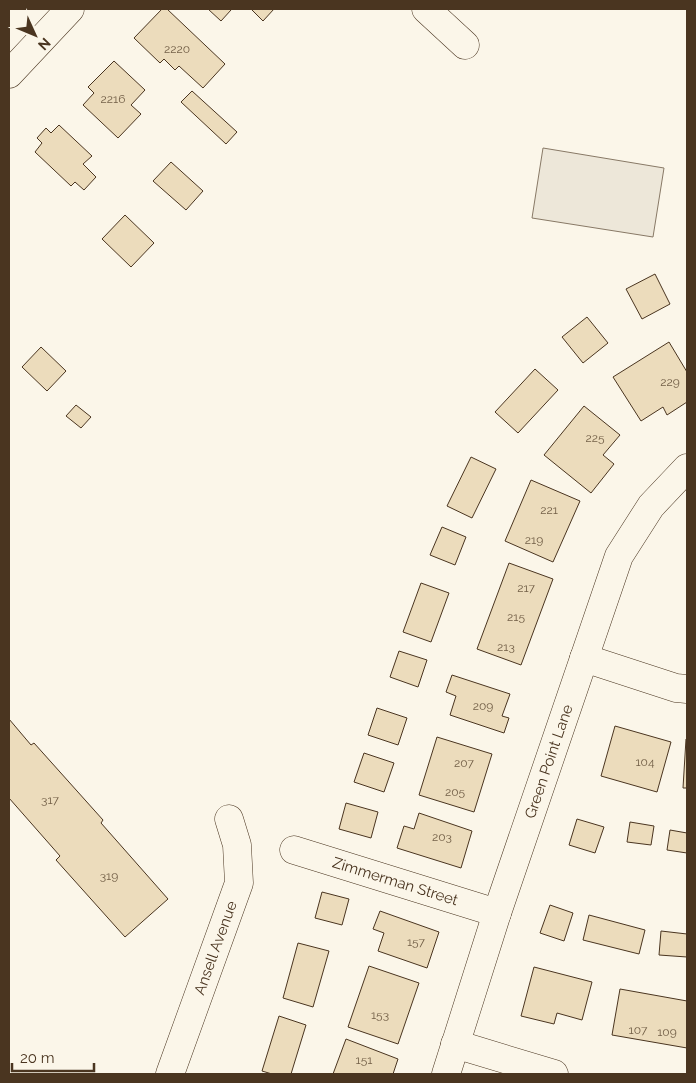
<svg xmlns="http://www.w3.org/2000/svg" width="696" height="1083" viewBox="0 0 696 1083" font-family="Raleway,sans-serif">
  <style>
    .parking { fill: #ede7d9; stroke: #887966 }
    .building { fill: #ecdcbc; stroke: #4a3520 }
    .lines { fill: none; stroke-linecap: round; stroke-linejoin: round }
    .minor-casing { stroke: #4a3520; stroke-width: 29 }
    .minor { stroke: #fbf6e9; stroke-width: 28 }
    .labels { text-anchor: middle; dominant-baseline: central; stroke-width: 4; stroke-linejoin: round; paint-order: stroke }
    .number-label { font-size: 12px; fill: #725f47 }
    .street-label { font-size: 15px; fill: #4a3520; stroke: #fbf6e9 }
  </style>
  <rect width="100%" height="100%" fill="#fbf6e9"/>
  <path class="parking" d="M 543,148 L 664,168 L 653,237 L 532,218 Z"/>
  <g class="building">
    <path d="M 162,9 L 167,9 L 225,64 L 203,88 L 179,66 L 175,70 L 164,59 L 160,63 L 134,38 Z"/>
    <path d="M 208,9 L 230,9 L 231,10 L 221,21 Z"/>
    <path d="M 251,9 L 274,9 L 263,21 Z"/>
    <path d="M 114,61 L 145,90 L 131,105 L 141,114 L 118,138 L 83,105 L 94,93 L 88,87 Z"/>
    <path d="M 192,91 L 237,132 L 226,144 L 181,102 Z"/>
    <path d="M 59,125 L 92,156 L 83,164 L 96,177 L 84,190 L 75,182 L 71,186 L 35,152 L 42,143 L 37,138 L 46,128 L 51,133 Z"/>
    <path d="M 171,162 L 203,191 L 186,210 L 153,181 Z"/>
    <path d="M 125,215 L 154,243 L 131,267 L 102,239 Z"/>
    <path d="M 655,274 L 670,304 L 642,319 L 626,289 Z"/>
    <path d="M 587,317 L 608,343 L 583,363 L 562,337 Z"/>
    <path d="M 669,342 L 687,372 L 687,402 L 667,415 L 663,407 L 641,421 L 613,377 Z"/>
    <path d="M 41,347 L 66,371 L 47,391 L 22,367 Z"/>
    <path d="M 535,369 L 558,390 L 518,433 L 495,412 Z"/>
    <path d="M 76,405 L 91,417 L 81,428 L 66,416 Z"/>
    <path d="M 584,406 L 620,435 L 603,455 L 614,464 L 591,493 L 544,455 Z"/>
    <path d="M 471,457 L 496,469 L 472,518 L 447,506 Z"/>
    <path d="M 531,480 L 580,501 L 553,562 L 505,541 Z"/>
    <path d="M 442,527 L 466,537 L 455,565 L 430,555 Z"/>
    <path d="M 509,563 L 553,579 L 521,665 L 477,649 Z"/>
    <path d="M 421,583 L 449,593 L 431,642 L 403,632 Z"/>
    <path d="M 399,651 L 427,660 L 418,687 L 390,677 Z"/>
    <path d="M 452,675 L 510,694 L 502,716 L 509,718 L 504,733 L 450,715 L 456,696 L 446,692 Z"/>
    <path d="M 377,708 L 407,718 L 398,745 L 368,735 Z"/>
    <path d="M 9,719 L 31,745 L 34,743 L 103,820 L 101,823 L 168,899 L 125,937 L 56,860 L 60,856 L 9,798 Z"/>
    <path d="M 615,726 L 671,742 L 657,792 L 601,776 Z"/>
    <path d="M 437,737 L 492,754 L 474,812 L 419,795 Z"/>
    <path d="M 686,739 L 687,739 L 687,788 L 683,788 Z"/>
    <path d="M 364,753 L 394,763 L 384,792 L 354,782 Z"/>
    <path d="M 346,803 L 378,812 L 371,838 L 339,829 Z"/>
    <path d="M 419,813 L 472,831 L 461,868 L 397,848 L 404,826 L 414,829 Z"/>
    <path d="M 577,819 L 604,827 L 595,853 L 569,845 Z"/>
    <path d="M 630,822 L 654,826 L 651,845 L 627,842 Z"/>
    <path d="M 670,830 L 687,833 L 687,853 L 667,850 Z"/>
    <path d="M 322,892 L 349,899 L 342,925 L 315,918 Z"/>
    <path d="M 550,905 L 573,913 L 564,941 L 540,933 Z"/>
    <path d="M 380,911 L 439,932 L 427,968 L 378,951 L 384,933 L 373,929 Z"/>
    <path d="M 589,915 L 645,930 L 639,954 L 583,940 Z"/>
    <path d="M 661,931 L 687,934 L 687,957 L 659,955 Z"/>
    <path d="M 298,943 L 329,951 L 313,1007 L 283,998 Z"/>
    <path d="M 369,966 L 419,983 L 398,1044 L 348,1027 Z"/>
    <path d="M 534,967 L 592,982 L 582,1020 L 557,1013 L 554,1024 L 521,1016 Z"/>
    <path d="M 620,989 L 687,1001 L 687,1048 L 612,1035 Z"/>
    <path d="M 279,1016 L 306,1025 L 291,1074 L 272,1074 L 262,1071 Z"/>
    <path d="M 346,1039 L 398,1059 L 393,1074 L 333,1074 Z"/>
  </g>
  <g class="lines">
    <g class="minor-casing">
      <g id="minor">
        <path d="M 426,9 L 465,45"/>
        <path d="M 9,74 L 70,9"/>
        <path d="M 584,658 L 676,688 L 687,689"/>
        <path id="s1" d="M 294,850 L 497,913"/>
        <path d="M 455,1044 L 554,1074"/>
        <path id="s2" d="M 170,1074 L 239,883 L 237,845 L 229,819"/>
        <path id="s3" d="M 446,1074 L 497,913 L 619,556 L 651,506 L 687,468"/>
      </g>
    </g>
    <use href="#minor" class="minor"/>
  </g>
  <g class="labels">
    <g class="number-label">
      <text x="177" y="49">2220</text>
      <text x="113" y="99">2216</text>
      <text x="670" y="382">229</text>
      <text x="595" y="438">225</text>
      <text x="549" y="510">221</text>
      <text x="534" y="540">219</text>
      <text x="526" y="588">217</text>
      <text x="516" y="617">215</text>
      <text x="506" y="647">213</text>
      <text x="483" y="706">209</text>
      <text x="645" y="762">104</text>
      <text x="464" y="763">207</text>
      <text x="455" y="792">205</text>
      <text x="50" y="800">317</text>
      <text x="442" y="837">203</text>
      <text x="109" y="876">319</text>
      <text x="416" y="942">157</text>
      <text x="380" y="1015">153</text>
      <text x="638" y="1030">107</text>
      <text x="667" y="1032">109</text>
      <text x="364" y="1060">151</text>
    </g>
    <g class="street-label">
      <text stroke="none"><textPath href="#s3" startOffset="329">Green Point Lane</textPath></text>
      <text stroke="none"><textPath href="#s1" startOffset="106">Zimmerman Street</textPath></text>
      <text stroke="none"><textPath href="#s2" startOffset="134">Ansell Avenue</textPath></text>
    </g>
  </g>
  <rect width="696" height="1083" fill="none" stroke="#4a3520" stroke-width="20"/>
  <g transform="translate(35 35) rotate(134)" stroke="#fbf6e9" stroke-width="4" paint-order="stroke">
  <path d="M0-4L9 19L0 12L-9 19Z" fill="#4a3520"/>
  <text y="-8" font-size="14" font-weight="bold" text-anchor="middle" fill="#4a3520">N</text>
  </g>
  <path d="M12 1063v8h82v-8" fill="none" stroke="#4a3520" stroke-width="2.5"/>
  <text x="20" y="1063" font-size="15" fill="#4a3520" stroke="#fbf6e9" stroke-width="4" paint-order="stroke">20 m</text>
</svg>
